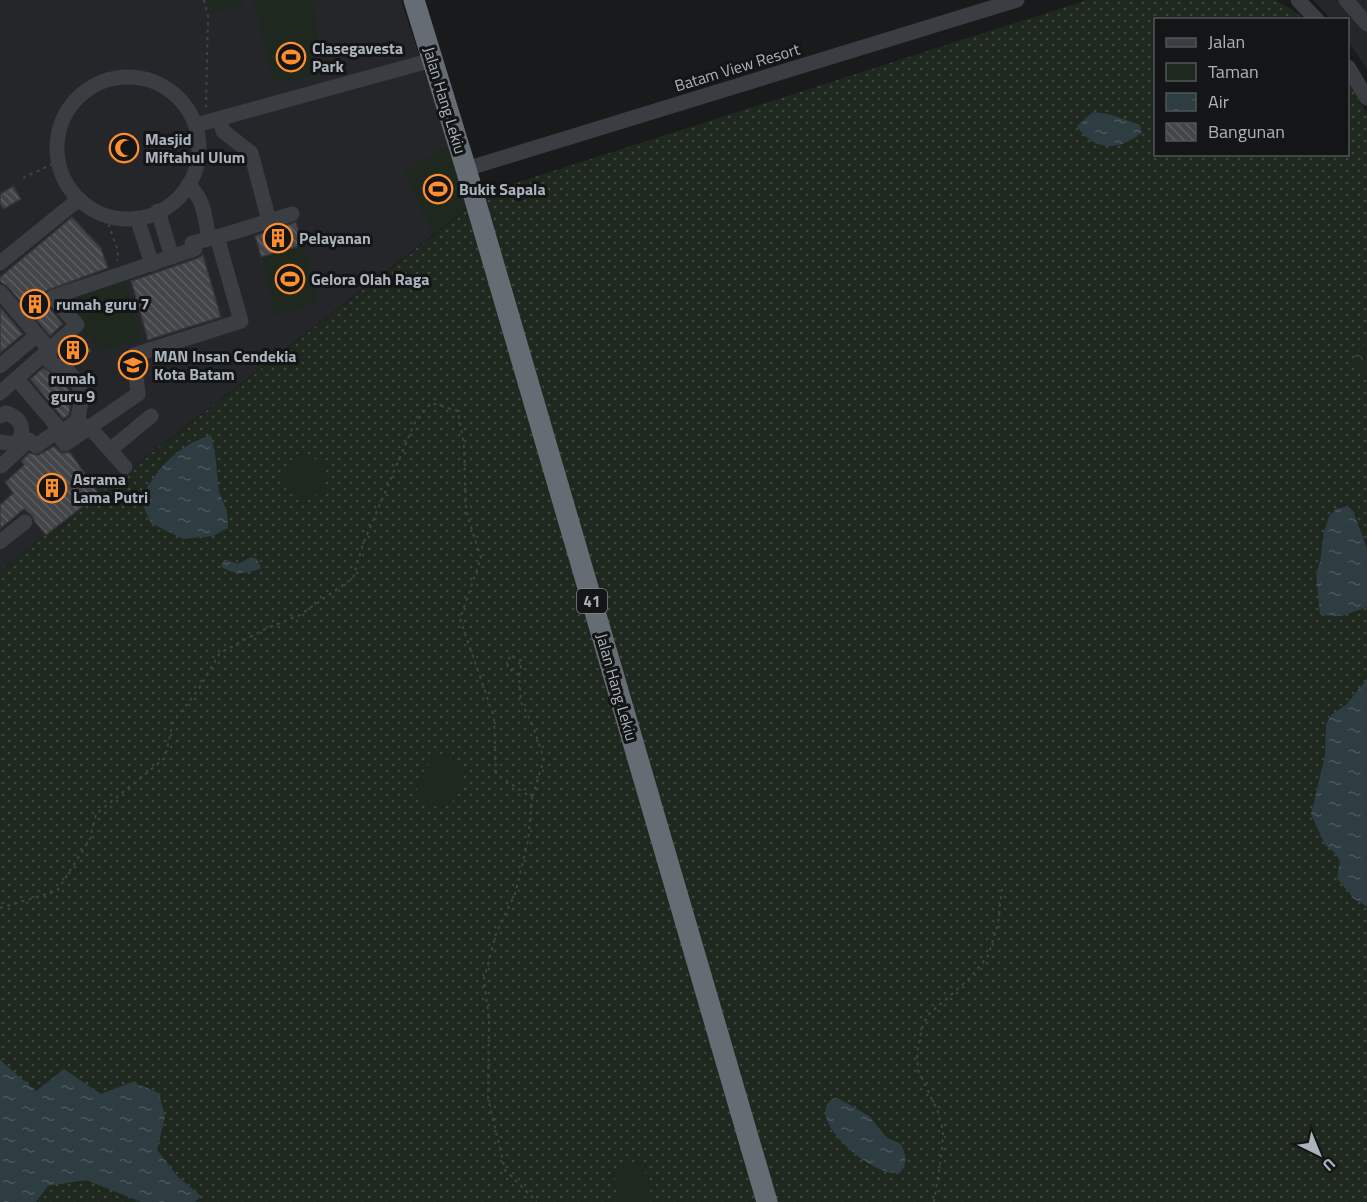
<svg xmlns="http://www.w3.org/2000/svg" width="1367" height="1202" viewBox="0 0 1367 1202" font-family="'Titillium Web',sans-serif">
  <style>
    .built { fill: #252629 }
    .green { fill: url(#green-dots) }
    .forest { fill: url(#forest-crowns) }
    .pitch { fill: #1f281f }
    .water { fill: url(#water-ripples) }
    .building { fill: url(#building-back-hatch); stroke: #333438; stroke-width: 1.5 }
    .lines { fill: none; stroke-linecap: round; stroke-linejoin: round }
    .path { stroke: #404448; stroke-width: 2; stroke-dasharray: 3 4.5; stroke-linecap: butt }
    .minor { stroke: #3a3d41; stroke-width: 15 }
    .highway { stroke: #656c73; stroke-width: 21 }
    .labels { text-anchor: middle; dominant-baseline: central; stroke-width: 6; stroke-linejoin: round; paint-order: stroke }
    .shield { fill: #141517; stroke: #7e848a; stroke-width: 1.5 }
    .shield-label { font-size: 15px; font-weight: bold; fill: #abb4bc }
    .poi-label { font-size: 16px; font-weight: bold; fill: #abb4bc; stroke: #141517; text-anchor: start }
    .street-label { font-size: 16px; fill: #abb4bc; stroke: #141517 }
  </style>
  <defs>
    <pattern id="green-dots" width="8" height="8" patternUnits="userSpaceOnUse" patternTransform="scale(1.5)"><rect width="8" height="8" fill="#1f281f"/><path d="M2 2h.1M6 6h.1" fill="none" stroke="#3d453e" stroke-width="1.8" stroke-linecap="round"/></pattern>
    <pattern id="forest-crowns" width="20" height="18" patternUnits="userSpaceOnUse" patternTransform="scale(1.5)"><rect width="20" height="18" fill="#1f281f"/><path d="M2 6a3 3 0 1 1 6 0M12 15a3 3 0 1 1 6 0" fill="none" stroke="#3d453e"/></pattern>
    <pattern id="water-ripples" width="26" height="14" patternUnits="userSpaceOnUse" patternTransform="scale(1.5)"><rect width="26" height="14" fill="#2e3d42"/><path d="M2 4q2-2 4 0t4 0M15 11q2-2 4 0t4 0" fill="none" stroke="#4a575b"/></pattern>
    <pattern id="building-back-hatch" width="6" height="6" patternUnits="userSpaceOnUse" patternTransform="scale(1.5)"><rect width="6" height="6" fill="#434549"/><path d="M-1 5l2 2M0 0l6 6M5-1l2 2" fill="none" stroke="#5b5d61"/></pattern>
  </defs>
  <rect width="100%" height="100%" fill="#191a1c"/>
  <g class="built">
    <path d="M 0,0 L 401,0 L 469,207 L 0,570 Z"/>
    <path d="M 1313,0 L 1367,0 L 1367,69 L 1348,41 L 1348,20 L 1331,19 Z"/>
  </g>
  <path class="green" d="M 1087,0 L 1275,0 L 1293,10 L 1303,19 L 1156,20 L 1156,154 L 1348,154 L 1348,81 L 1367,113 L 1367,1202 L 0,1202 L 0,570 L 491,191 Z"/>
  <path class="forest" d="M 1367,342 L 1367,382 L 1358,368 L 1355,355 Z"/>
  <g class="pitch">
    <path d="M 205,0 L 241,0 L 242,6 L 209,13 Z"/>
    <path d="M 253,0 L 312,0 L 318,37 L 309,77 L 274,82 Z"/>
    <path d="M 449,146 L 469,207 L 433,235 L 404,171 Z"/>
    <path d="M 303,245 L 319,302 L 275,315 L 262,257 Z"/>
    <path d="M 125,277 L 141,340 L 100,351 L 55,299 Z"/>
    <path d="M 303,453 L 321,462 L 328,475 L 323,489 L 311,499 L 288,493 L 281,475 L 290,461 Z"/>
    <path d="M 447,751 C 471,770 466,771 456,799 L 440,808 L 421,801 L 415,783 L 434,758 Z"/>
    <path d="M 627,1161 L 641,1164 L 648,1178 L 651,1196 L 646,1202 L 622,1202 C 613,1191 614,1182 616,1169 Z"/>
  </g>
  <g class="water">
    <path d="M 1093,112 L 1109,114 L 1140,125 L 1142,132 C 1121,151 1093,152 1077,126 Z"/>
    <path d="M 211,435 L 215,453 L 219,492 L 227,511 L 228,528 L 213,536 L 183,539 L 151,523 L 140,499 C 159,467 175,447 211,435 Z"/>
    <path d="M 1348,506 L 1353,511 L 1367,548 L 1367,607 L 1342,616 L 1320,615 L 1316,573 L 1320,562 L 1324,532 L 1329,516 L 1336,509 Z"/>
    <path d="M 251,557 L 257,559 L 261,568 C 248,574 233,576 221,566 L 222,563 L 227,560 L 238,564 Z"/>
    <path d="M 1367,679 L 1367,906 L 1366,906 L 1354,899 L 1337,878 L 1340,861 L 1335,853 L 1325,845 L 1311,814 L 1325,756 L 1326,724 L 1332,714 L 1346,705 Z"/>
    <path d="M 0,1060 L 36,1091 L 64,1069 L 101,1094 L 132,1082 L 159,1093 L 165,1117 L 157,1150 L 178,1177 L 201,1196 L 195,1202 L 141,1202 L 86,1180 L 48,1186 L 36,1202 L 0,1202 Z"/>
    <path d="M 836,1097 L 869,1116 L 887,1138 L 901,1144 C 906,1155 908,1164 900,1173 C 872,1178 798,1114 836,1097 Z"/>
  </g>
  <g class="building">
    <path d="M 13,186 L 21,199 L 4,209 L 0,204 L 0,194 Z"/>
    <path d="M 72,217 L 101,248 L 108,268 L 46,291 L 43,294 L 45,303 L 63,324 L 50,336 L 7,286 L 0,282 L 0,277 Z"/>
    <path d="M 296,222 L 303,245 L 261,257 L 255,236 Z"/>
    <path d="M 203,255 L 221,317 L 148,340 L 131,281 L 198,258 Z"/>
    <path d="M 0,307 L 23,334 L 0,353 Z"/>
    <path d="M 78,337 L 91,351 L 74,364 L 62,357 L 59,353 Z"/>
    <path d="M 43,368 L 60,378 L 70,391 L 71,402 L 69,415 L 63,419 L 30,379 Z"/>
    <path d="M 54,446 L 62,453 L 70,452 L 99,494 L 46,535 L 35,522 L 32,516 L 24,509 L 0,529 L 0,505 L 13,493 L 5,482 L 24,465 L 21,461 L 29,453 L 38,455 Z"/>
  </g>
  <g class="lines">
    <g class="path">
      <path d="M 204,0 L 208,16 L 206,107"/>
      <path d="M 23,178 L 59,161"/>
      <path d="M 112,217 L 109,226 L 118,251 L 117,261"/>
      <path d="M 519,675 L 507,668 L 510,655 L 522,661 L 519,675 L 521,702 L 533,726 L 544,759 L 532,798"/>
      <path d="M 0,908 L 57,891 L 90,839 L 96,814 L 165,758 L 173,722 L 198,690 L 220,653 L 265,629 L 300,615 L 353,578 L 363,544 L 414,424 L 431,403 L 458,411 L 464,445 L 466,511 L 481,558 L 460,619 L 494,717 L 496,774 L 532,798 L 528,841 L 515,894 L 496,934 L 484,979 L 489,1020 L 488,1098 L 505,1170 L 537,1202"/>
      <path d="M 934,1202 L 942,1151 L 943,1131 L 938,1112 L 918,1070 L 917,1053 L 922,1028 L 928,1015 L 970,978 L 988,956 L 998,924 L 1002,887"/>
    </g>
    <g class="minor">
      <path d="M 1298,0 L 1317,20"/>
      <path d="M 1346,0 L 1367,24"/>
      <path d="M 1348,67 L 1367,98"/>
      <circle cx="128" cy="148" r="71"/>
      <path d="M 220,118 L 223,131 L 251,153 L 268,217"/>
      <path d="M 196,125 L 432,60"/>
      <path d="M 466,169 L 1017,0"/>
      <path d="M 188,185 C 205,199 205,219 209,239"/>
      <path d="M 158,211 L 172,257"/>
      <path d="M 137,218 L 152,264"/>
      <path d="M 0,263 L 79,199"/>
      <path d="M 0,292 L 50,350 L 49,361 C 54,367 60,366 66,370 C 75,377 82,388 81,400 C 81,407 78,413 78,420 L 87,429 L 93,431 L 125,467"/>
      <path d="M 0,366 L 37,335"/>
      <path d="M 22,385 L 62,432 L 78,420"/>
      <path d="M 0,393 L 77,325 L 53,297 L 195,249 L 192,243 L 217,237"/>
      <path d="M 0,416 L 6,413 C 22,418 27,432 15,444 L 0,442"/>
      <path d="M 110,450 L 151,416"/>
      <path d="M 1,466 L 29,440 L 36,446 L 56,432 L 65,444 L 138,394 L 134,355 L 241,321 L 217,237 L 292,214"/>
      <path d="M 0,542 L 25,522"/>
    </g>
    <path class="highway" d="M 414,0 L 466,169 L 767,1202"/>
  </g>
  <defs>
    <g id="stadium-ring" transform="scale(1.5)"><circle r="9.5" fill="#141517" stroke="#ff8e2e" stroke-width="1.5"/><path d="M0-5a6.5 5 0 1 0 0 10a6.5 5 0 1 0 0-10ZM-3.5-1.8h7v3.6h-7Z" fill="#ff8e2e"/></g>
    <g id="mosque-ring" transform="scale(1.5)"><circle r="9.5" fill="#141517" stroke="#ff8e2e" stroke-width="1.5"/><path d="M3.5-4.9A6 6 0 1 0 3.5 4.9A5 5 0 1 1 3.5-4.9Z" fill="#ff8e2e"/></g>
    <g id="building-ring" transform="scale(1.5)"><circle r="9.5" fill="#141517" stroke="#ff8e2e" stroke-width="1.5"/><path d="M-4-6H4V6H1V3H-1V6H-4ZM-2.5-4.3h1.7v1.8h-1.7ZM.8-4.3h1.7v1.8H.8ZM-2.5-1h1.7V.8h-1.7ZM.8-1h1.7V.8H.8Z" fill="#ff8e2e"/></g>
    <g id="school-ring" transform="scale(1.5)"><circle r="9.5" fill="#141517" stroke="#ff8e2e" stroke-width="1.5"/><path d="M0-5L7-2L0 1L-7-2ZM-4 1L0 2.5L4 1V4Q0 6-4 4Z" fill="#ff8e2e"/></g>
  </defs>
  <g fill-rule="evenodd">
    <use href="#stadium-ring" x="291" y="57"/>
    <use href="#mosque-ring" x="124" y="148"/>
    <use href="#stadium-ring" x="438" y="189"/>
    <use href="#building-ring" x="278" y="238"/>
    <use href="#stadium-ring" x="290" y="279"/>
    <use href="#building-ring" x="35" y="304"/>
    <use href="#building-ring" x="73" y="350"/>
    <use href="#school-ring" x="133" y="365"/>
    <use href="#building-ring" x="52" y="488"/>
  </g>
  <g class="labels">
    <rect class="shield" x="577" y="589" width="30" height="24" rx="4.5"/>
    <g class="shield-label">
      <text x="592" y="601">41</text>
    </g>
    <g class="poi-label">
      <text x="312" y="48">Clasegavesta<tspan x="312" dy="18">Park</tspan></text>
      <text x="145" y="139">Masjid<tspan x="145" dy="18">Miftahul Ulum</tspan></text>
      <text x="459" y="189">Bukit Sapala</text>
      <text x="299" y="238">Pelayanan</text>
      <text x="311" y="279">Gelora Olah Raga</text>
      <text x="56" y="304">rumah guru 7</text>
      <text x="154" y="356">MAN Insan Cendekia<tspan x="154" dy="18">Kota Batam</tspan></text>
      <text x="73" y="378" text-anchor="middle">rumah<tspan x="73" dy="18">guru 9</tspan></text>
      <text x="73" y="479">Asrama<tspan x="73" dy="18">Lama Putri</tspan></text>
    </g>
    <g class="street-label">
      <text transform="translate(737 67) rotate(-17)">Batam View Resort</text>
      <text transform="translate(445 100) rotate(73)">Jalan Hang Lekiu</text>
      <text transform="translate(617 687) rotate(74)">Jalan Hang Lekiu</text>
    </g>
  </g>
  <rect x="1154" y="18" width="195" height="138" fill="#141517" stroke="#505559" stroke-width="1.5"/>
  <rect x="1166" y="38" width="30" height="9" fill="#3a3d41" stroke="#505559" stroke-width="1.5"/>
  <text x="1208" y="48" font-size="18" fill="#abb4bc">Jalan</text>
  <rect x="1166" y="63" width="30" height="18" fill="#1f281f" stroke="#505559" stroke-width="1.5"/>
  <text x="1208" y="78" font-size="18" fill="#abb4bc">Taman</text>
  <rect x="1166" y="93" width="30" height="18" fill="url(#water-ripples)" stroke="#505559" stroke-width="1.5"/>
  <text x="1208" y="108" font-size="18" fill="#abb4bc">Air</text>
  <rect x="1166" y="123" width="30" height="18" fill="url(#building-back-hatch)" stroke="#505559" stroke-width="1.5"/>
  <text x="1208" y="138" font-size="18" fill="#abb4bc">Bangunan</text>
  <g transform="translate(1319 1154) rotate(137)" stroke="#141517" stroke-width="4.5" paint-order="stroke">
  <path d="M0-4.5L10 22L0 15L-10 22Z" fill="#abb4bc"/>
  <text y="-9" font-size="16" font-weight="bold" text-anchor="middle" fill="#abb4bc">U</text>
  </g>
</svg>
